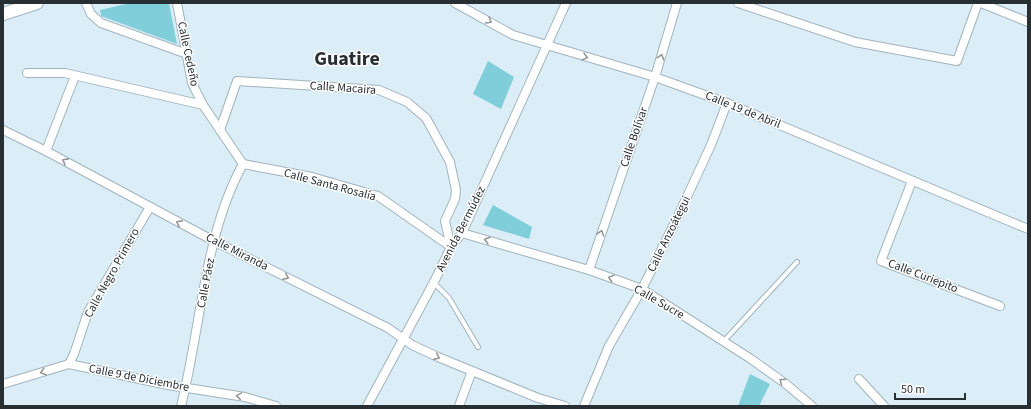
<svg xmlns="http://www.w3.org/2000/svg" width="1031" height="409" viewBox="0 0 1031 409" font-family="'Source Sans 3',sans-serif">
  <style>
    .building { fill: #80ced9 }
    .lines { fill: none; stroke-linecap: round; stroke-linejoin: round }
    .service-casing { stroke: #a1b3bd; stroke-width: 6 }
    .minor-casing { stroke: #a1b3bd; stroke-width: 10 }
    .secondary-casing { stroke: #a1b3bd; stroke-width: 14 }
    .service { stroke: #fff; stroke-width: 4 }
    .minor { stroke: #fff; stroke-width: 8 }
    .secondary { stroke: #fff; stroke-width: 12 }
    .oneway { stroke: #949799 }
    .labels { text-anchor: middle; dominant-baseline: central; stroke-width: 3; stroke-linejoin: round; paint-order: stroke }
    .street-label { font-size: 12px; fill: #282f33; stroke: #fff }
    .town-label { font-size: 20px; font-weight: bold; fill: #282f33; stroke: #fff }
  </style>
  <rect width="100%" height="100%" fill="#dbeef8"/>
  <g class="building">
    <path d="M 130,3 L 169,3 L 177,44 L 101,16 L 100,10 Z"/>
    <path d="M 488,61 L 514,77 L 501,109 L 473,94 Z"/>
    <path d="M 493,205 L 532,227 L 529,239 L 483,225 Z"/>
    <path d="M 750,374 L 770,384 L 759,406 L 738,406 Z"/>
  </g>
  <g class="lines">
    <g class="service-casing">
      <g id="service">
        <path d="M 434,283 L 449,298 L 478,347"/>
        <path d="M 724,341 L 797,262"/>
      </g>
    </g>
    <g class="minor-casing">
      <g id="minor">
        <path d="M 86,3 L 91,14 L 101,23 L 187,54"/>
        <path d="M 177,3 L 192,83 L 203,105 L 243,164"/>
        <path d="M 455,3 L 513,35 L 655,77 L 727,103 L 1028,229"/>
        <path d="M 738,3 L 855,42 L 957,61 L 978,3"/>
        <path d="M 981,3 L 1028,22"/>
        <path d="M 27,73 L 65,73 L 203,105"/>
        <path d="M 3,130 L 46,151 L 214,241 L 388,328 L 412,345 L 438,357 L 538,398 L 565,406"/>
        <path d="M 220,130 L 237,81 L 379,90 L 407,102 L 426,118 L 450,162 L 456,190 L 455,199 L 445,221 L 451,247"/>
        <path d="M 46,151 L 75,76"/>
        <path d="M 243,164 L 312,177 L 378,196 L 451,247"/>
        <path d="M 912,181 L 881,261 L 1000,306"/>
        <path d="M 462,233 L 589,270 L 642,289 L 751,359 L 786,384 L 812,406"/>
        <path d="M 589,270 L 655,77 L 677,3"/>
        <path d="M 69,364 L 74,354 L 88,312 L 150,207"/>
        <path d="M 859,379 L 884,406"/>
        <path d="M 3,384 L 69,364 L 168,385 L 245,397 L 276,406"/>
        <path d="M 181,406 C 201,328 204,234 243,164"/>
        <path d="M 367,406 L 434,282 L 451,247 L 462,233 L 566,3"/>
        <path d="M 459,406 L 472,371"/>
        <path d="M 584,406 L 609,346 L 642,289 L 678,216 L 711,145 L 727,103"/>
      </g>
    </g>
    <g class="secondary-casing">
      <path id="secondary" d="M 3,14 L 37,3"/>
    </g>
    <use href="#service" class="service"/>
    <use href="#minor" class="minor"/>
    <use href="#secondary" class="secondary"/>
  </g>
  <defs><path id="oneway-chevron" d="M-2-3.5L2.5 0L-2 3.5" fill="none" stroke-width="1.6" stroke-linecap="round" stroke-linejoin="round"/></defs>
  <g class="oneway">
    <use href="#oneway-chevron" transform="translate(489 21) rotate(30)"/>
    <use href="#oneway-chevron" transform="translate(585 57) rotate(15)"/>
    <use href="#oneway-chevron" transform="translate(661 57) rotate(-73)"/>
    <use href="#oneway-chevron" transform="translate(65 161) rotate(-152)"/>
    <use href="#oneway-chevron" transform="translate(179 223) rotate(-152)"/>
    <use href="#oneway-chevron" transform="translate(601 233) rotate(-71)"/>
    <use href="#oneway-chevron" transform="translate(487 240) rotate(-164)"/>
    <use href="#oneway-chevron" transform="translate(286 277) rotate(26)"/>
    <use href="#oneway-chevron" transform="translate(611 278) rotate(-161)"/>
    <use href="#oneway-chevron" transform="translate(437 357) rotate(24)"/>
    <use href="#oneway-chevron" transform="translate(43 372) rotate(162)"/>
    <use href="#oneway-chevron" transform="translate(782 381) rotate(-144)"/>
    <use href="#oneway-chevron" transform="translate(239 396) rotate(-171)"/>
  </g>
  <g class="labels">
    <g class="street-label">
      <text transform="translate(188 54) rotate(78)">Calle Cedeño</text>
      <text transform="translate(343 88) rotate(4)">Calle Macaira</text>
      <text transform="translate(743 110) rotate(22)">Calle 19 de Abril</text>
      <text transform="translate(634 137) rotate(-71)">Calle Bolívar</text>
      <text transform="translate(330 185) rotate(15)">Calle Santa Rosalía</text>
      <text transform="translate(461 229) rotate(-63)">Avenida Bermúdez</text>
      <text transform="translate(669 234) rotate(-64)">Calle Anzoátegui</text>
      <text transform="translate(237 252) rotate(27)">Calle Miranda</text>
      <text transform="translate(112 273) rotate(-61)">Calle Negro Primero</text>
      <text transform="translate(923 276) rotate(21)">Calle Curiepito</text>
      <text transform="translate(206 283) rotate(-79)">Calle Páez</text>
      <text transform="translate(659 302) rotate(30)">Calle Sucre</text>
      <text transform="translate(139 378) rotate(11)">Calle 9 de Diciembre</text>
    </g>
    <g class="town-label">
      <text x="347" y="59">Guatire</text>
    </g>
  </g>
  <rect width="1031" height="409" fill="none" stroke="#282f33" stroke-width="8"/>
  <path d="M895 393v6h70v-6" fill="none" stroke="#282f33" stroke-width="2"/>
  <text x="901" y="393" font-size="12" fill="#282f33" stroke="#ffffff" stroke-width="3" paint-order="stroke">50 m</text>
</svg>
